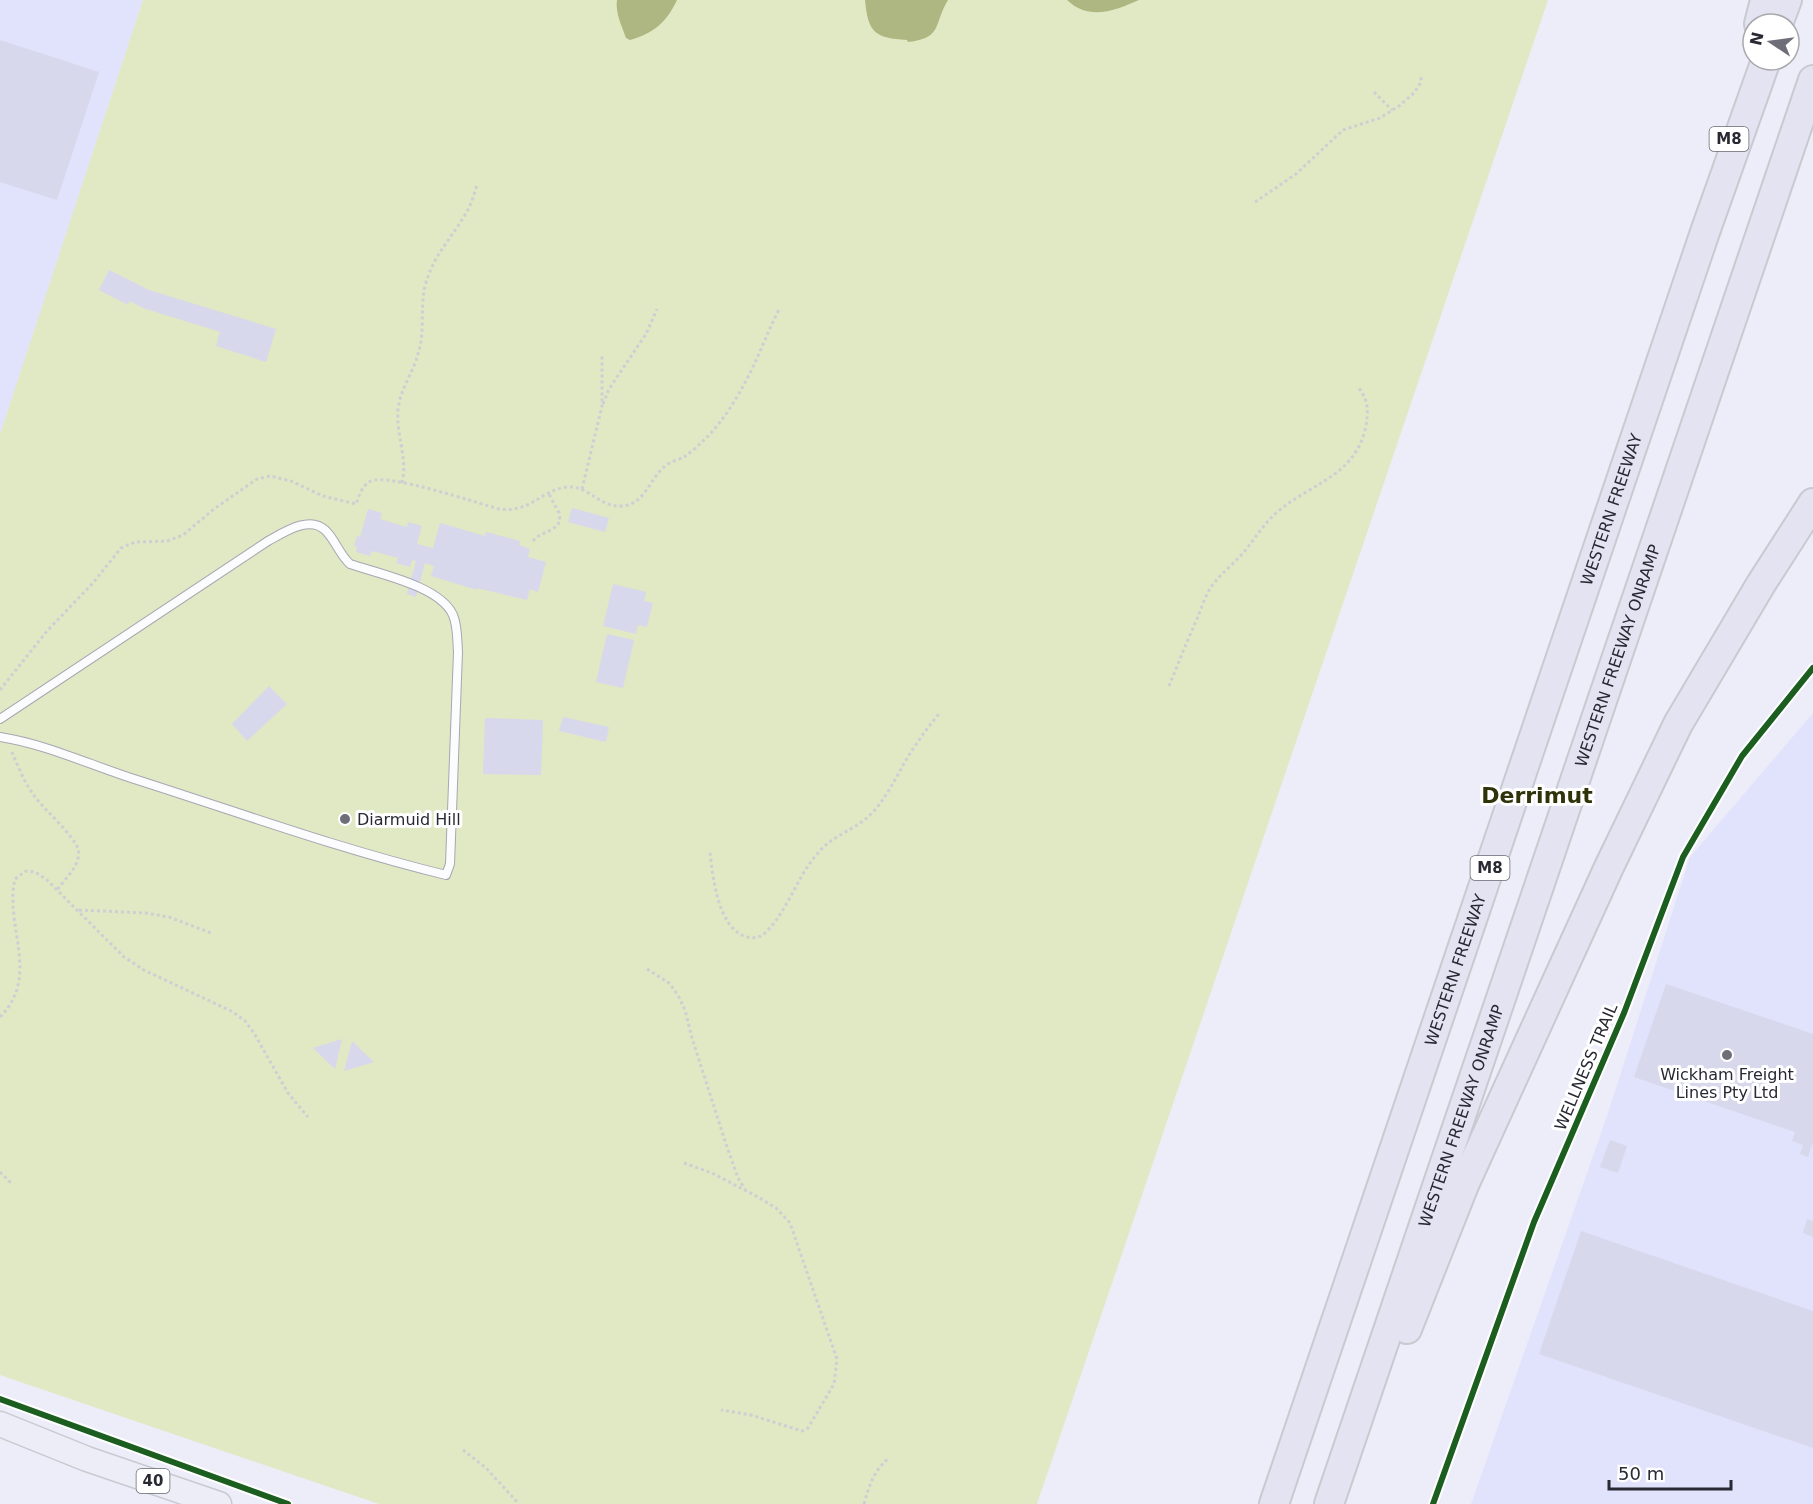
<svg xmlns="http://www.w3.org/2000/svg" width="1813" height="1504" viewBox="0 0 1813 1504" font-family="'DejaVu Sans',sans-serif">
  <style>
    .built { fill: #e1e3fc }
    .green { fill: #e1e8c4 }
    .water { fill: #aeb681 }
    .building { fill: #d7d8ec }
    .lines { fill: none; stroke-linecap: round; stroke-linejoin: round }
    .lane-casing { stroke: #a6a7b1; stroke-width: 10 }
    .primary-casing { stroke: #c9cad0; stroke-width: 27 }
    .highway-casing { stroke: #c9cad0; stroke-width: 32 }
    .path { stroke: #cfcfd3; stroke-width: 3; stroke-dasharray: 3 3; stroke-linecap: butt }
    .lane { stroke: #fcfcfe; stroke-width: 8 }
    .primary { stroke: #ededf7; stroke-width: 24 }
    .highway { stroke: #e3e3f1; stroke-width: 28 }
    .cycleway-casing { stroke: #fff; stroke-width: 10 }
    .cycleway { stroke: #1b5e20; stroke-width: 6 }
    .poi-dot { fill: #6d6e78; stroke: #fff; stroke-width: 2 }
    .labels { text-anchor: middle; dominant-baseline: central; stroke-width: 6; stroke-linejoin: round; paint-order: stroke }
    .shield { fill: #fff; stroke: #686970; stroke-width: 1.5 }
    .shield-label { font-size: 15px; font-weight: bold; fill: #282933 }
    .street-label { font-size: 16px; fill: #282933; stroke: #fff }
    .poi-label { font-size: 16px; fill: #282933; stroke: #fff; text-anchor: start }
    .district-label { font-size: 22px; font-weight: bold; fill: #2f330a; stroke: #fff }
  </style>
  <rect width="100%" height="100%" fill="#ecedf9"/>
  <g class="built">
    <path d="M 0,0 L 143,0 L 0,434 Z"/>
    <path d="M 1813,713 L 1813,1504 L 1471,1504 L 1607,1116 L 1690,857 Z"/>
  </g>
  <path class="green" d="M 143,0 L 1548,0 L 1037,1504 L 379,1504 L 0,1375 L 0,434 Z"/>
  <g class="water">
    <path d="M 617,0 L 677,0 C 666,23 654,33 630,40 L 626,38 C 622,26 615,13 617,0 Z"/>
    <path d="M 865,0 L 948,0 C 933,25 943,38 908,42 L 907,40 C 875,38 868,33 865,0 Z"/>
    <path d="M 1067,0 L 1139,0 C 1114,11 1089,21 1067,0 Z"/>
  </g>
  <g class="building">
    <path d="M 0,40 L 99,72 L 57,200 L 0,182 Z"/>
    <path d="M 109,270 L 149,290 L 276,329 L 266,362 L 216,346 L 220,332 L 143,308 L 130,301 L 128,305 L 99,290 Z"/>
    <path d="M 572,508 L 609,518 L 605,532 L 568,522 Z"/>
    <path d="M 368,509 L 382,513 L 380,519 L 407,527 L 408,522 L 422,526 L 417,544 L 433,548 L 440,523 L 485,536 L 486,532 L 520,541 L 519,545 L 530,549 L 528,557 L 546,562 L 538,592 L 530,589 L 527,600 L 477,588 L 477,590 L 431,576 L 434,566 L 425,563 L 416,597 L 407,594 L 416,561 L 412,560 L 410,567 L 396,563 L 398,558 L 372,551 L 370,556 L 356,552 L 357,547 L 354,546 L 357,536 L 360,537 Z"/>
    <path d="M 613,584 L 646,592 L 644,601 L 653,603 L 647,627 L 638,625 L 636,634 L 603,626 Z"/>
    <path d="M 607,634 L 634,640 L 623,688 L 596,682 Z"/>
    <path d="M 269,686 L 287,704 L 247,741 L 232,724 Z"/>
    <path d="M 563,717 L 609,727 L 606,742 L 559,731 Z"/>
    <path d="M 485,718 L 543,720 L 541,775 L 483,774 Z"/>
    <path d="M 1666,984 L 1813,1034 L 1813,1142 L 1808,1157 L 1800,1154 L 1803,1145 L 1792,1141 L 1795,1132 L 1634,1077 Z"/>
    <path d="M 342,1039 L 335,1069 L 313,1048 Z"/>
    <path d="M 352,1041 L 374,1062 L 344,1071 Z"/>
    <path d="M 1610,1140 L 1627,1146 L 1618,1173 L 1600,1167 Z"/>
    <path d="M 1807,1219 L 1813,1221 L 1813,1237 L 1803,1233 Z"/>
    <path d="M 1581,1231 L 1813,1311 L 1813,1448 L 1539,1354 Z"/>
  </g>
  <g class="lines">
    <g class="lane-casing">
      <path id="lane" d="M 0,719 L 268,541 C 283,533 309,515 325,530 C 335,539 339,554 350,564 C 379,574 440,586 453,615 C 458,627 457,640 458,652 L 450,864 L 446,875 C 339,849 235,811 131,778 C 88,764 45,744 0,737"/>
    </g>
    <g class="primary-casing">
      <path id="primary" d="M 0,1424 L 87,1459 L 219,1504"/>
    </g>
    <g class="highway-casing">
      <g id="highway">
        <path d="M 1759,24 L 1765,0"/>
        <path d="M 1778,24 L 1787,0"/>
        <path d="M 1407,1329 L 1464,1185 L 1609,867 L 1678,724 L 1761,584 L 1813,503"/>
        <path id="s1" d="M 1274,1504 L 1705,232 L 1766,60"/>
        <path id="s2" d="M 1329,1504 L 1813,80"/>
      </g>
    </g>
    <g class="path">
      <path d="M 1374,92 L 1392,110"/>
      <path d="M 1255,202 L 1296,174 L 1343,130 L 1380,118 L 1399,106 L 1414,93 L 1421,82 L 1421,74"/>
      <path d="M 603,404 L 609,389 L 646,334 L 657,309"/>
      <path d="M 402,483 C 408,459 396,435 398,410 C 400,389 413,373 418,354 C 425,334 420,308 425,286 C 433,256 448,243 463,218 C 470,208 474,196 477,184"/>
      <path d="M 582,489 L 602,406 L 602,354"/>
      <path d="M 533,541 C 541,531 554,533 560,521 L 559,513 L 549,494"/>
      <path d="M 1169,686 C 1178,664 1187,641 1197,619 C 1202,607 1206,592 1215,582 C 1223,572 1234,563 1243,553 C 1254,540 1262,526 1275,514 C 1308,484 1353,478 1365,430 C 1369,412 1369,401 1358,387"/>
      <path d="M 0,690 L 47,631 L 93,583 L 121,548 L 135,542 L 167,541 L 183,535 L 214,509 L 257,479 L 270,476 L 291,481 L 323,496 L 356,504 C 359,496 362,485 371,481 C 388,473 477,503 499,509 C 531,513 541,490 567,487 C 588,485 600,508 622,506 C 645,504 649,480 664,467 C 669,462 678,460 684,457 C 690,453 697,447 702,442 C 725,421 744,387 757,358 C 765,341 771,324 780,308"/>
      <path d="M 12,752 C 18,767 25,784 36,798 C 45,810 75,837 78,849 C 82,864 65,879 57,890"/>
      <path d="M 710,853 C 713,878 718,929 747,937 C 755,939 762,937 767,931 C 789,908 797,877 817,854 C 832,835 856,830 872,813 C 888,796 897,775 909,755 C 918,741 928,727 939,714"/>
      <path d="M 79,910 L 146,913 L 169,917 L 211,933"/>
      <path d="M 647,969 L 669,983 L 678,995 L 685,1010 L 692,1038 L 726,1144 L 738,1178 L 745,1189"/>
      <path d="M 0,1017 C 41,976 4,926 15,879 L 26,871 L 35,872 L 46,879 L 124,957 L 144,970 L 233,1012 L 245,1021 L 254,1033 L 288,1093 L 308,1117"/>
      <path d="M 684,1163 L 712,1173 L 758,1197 L 776,1208 L 790,1223 L 837,1359 L 834,1384 L 808,1428 L 802,1431 L 751,1415 L 721,1410"/>
      <path d="M 0,1172 L 11,1183"/>
      <path d="M 463,1450 L 486,1468 L 519,1504"/>
      <path d="M 864,1504 C 869,1486 874,1470 889,1458"/>
    </g>
    <use href="#lane" class="lane"/>
    <use href="#primary" class="primary"/>
    <use href="#highway" class="highway"/>
    <g class="cycleway-casing">
      <g id="cycleway">
        <path d="M 0,1399 L 288,1504"/>
        <path d="M 1433,1504 L 1534,1222 L 1624,1013 L 1683,857 L 1742,756 L 1813,668"/>
      </g>
    </g>
    <use href="#cycleway" class="cycleway"/>
  </g>
  <g class="poi-dot">
    <circle cx="345" cy="819" r="6"/>
    <circle cx="1727" cy="1055" r="6"/>
  </g>
  <g class="labels">
    <g class="shield">
      <rect x="1709.5" y="127" width="39" height="24" rx="4.5"/>
      <rect x="1470.5" y="856" width="39" height="24" rx="4.5"/>
      <rect x="136.5" y="1469" width="33" height="24" rx="4.5"/>
    </g>
    <g class="shield-label">
      <text x="1729" y="139">M8</text>
      <text x="1490" y="868">M8</text>
      <text x="153" y="1481">40</text>
    </g>
    <g class="street-label">
      <text stroke="none"><textPath href="#s1" startOffset="1050">WESTERN FREEWAY</textPath></text>
      <text stroke="none"><textPath href="#s2" startOffset="896">WESTERN FREEWAY ONRAMP</textPath></text>
      <text stroke="none"><textPath href="#s1" startOffset="564">WESTERN FREEWAY</textPath></text>
      <text transform="translate(1586 1067) rotate(-67)">WELLNESS TRAIL</text>
      <text stroke="none"><textPath href="#s2" startOffset="410">WESTERN FREEWAY ONRAMP</textPath></text>
    </g>
    <g class="poi-label">
      <text x="357" y="819">Diarmuid Hill</text>
      <text x="1727" y="1074" text-anchor="middle">Wickham Freight<tspan x="1727" dy="18">Lines Pty Ltd</tspan></text>
    </g>
    <g class="district-label">
      <text x="1537" y="795">Derrimut</text>
    </g>
  </g>
  <g transform="translate(1771 42) rotate(283)"><circle r="28" fill="#ffffff" stroke="#a9a9ad" stroke-width="1.5"/>
  <path d="M0-4.5L10 22L0 15L-10 22Z" fill="#6d6e78"/>
  <text y="-9" font-size="16" font-weight="bold" text-anchor="middle" fill="#282933">N</text>
  </g>
  <path d="M1609 1480v9h122v-9" fill="none" stroke="#282933" stroke-width="3"/>
  <text x="1618" y="1480" font-size="18" fill="#282933" stroke="#ffffff" stroke-width="4.5" paint-order="stroke">50 m</text>
</svg>
